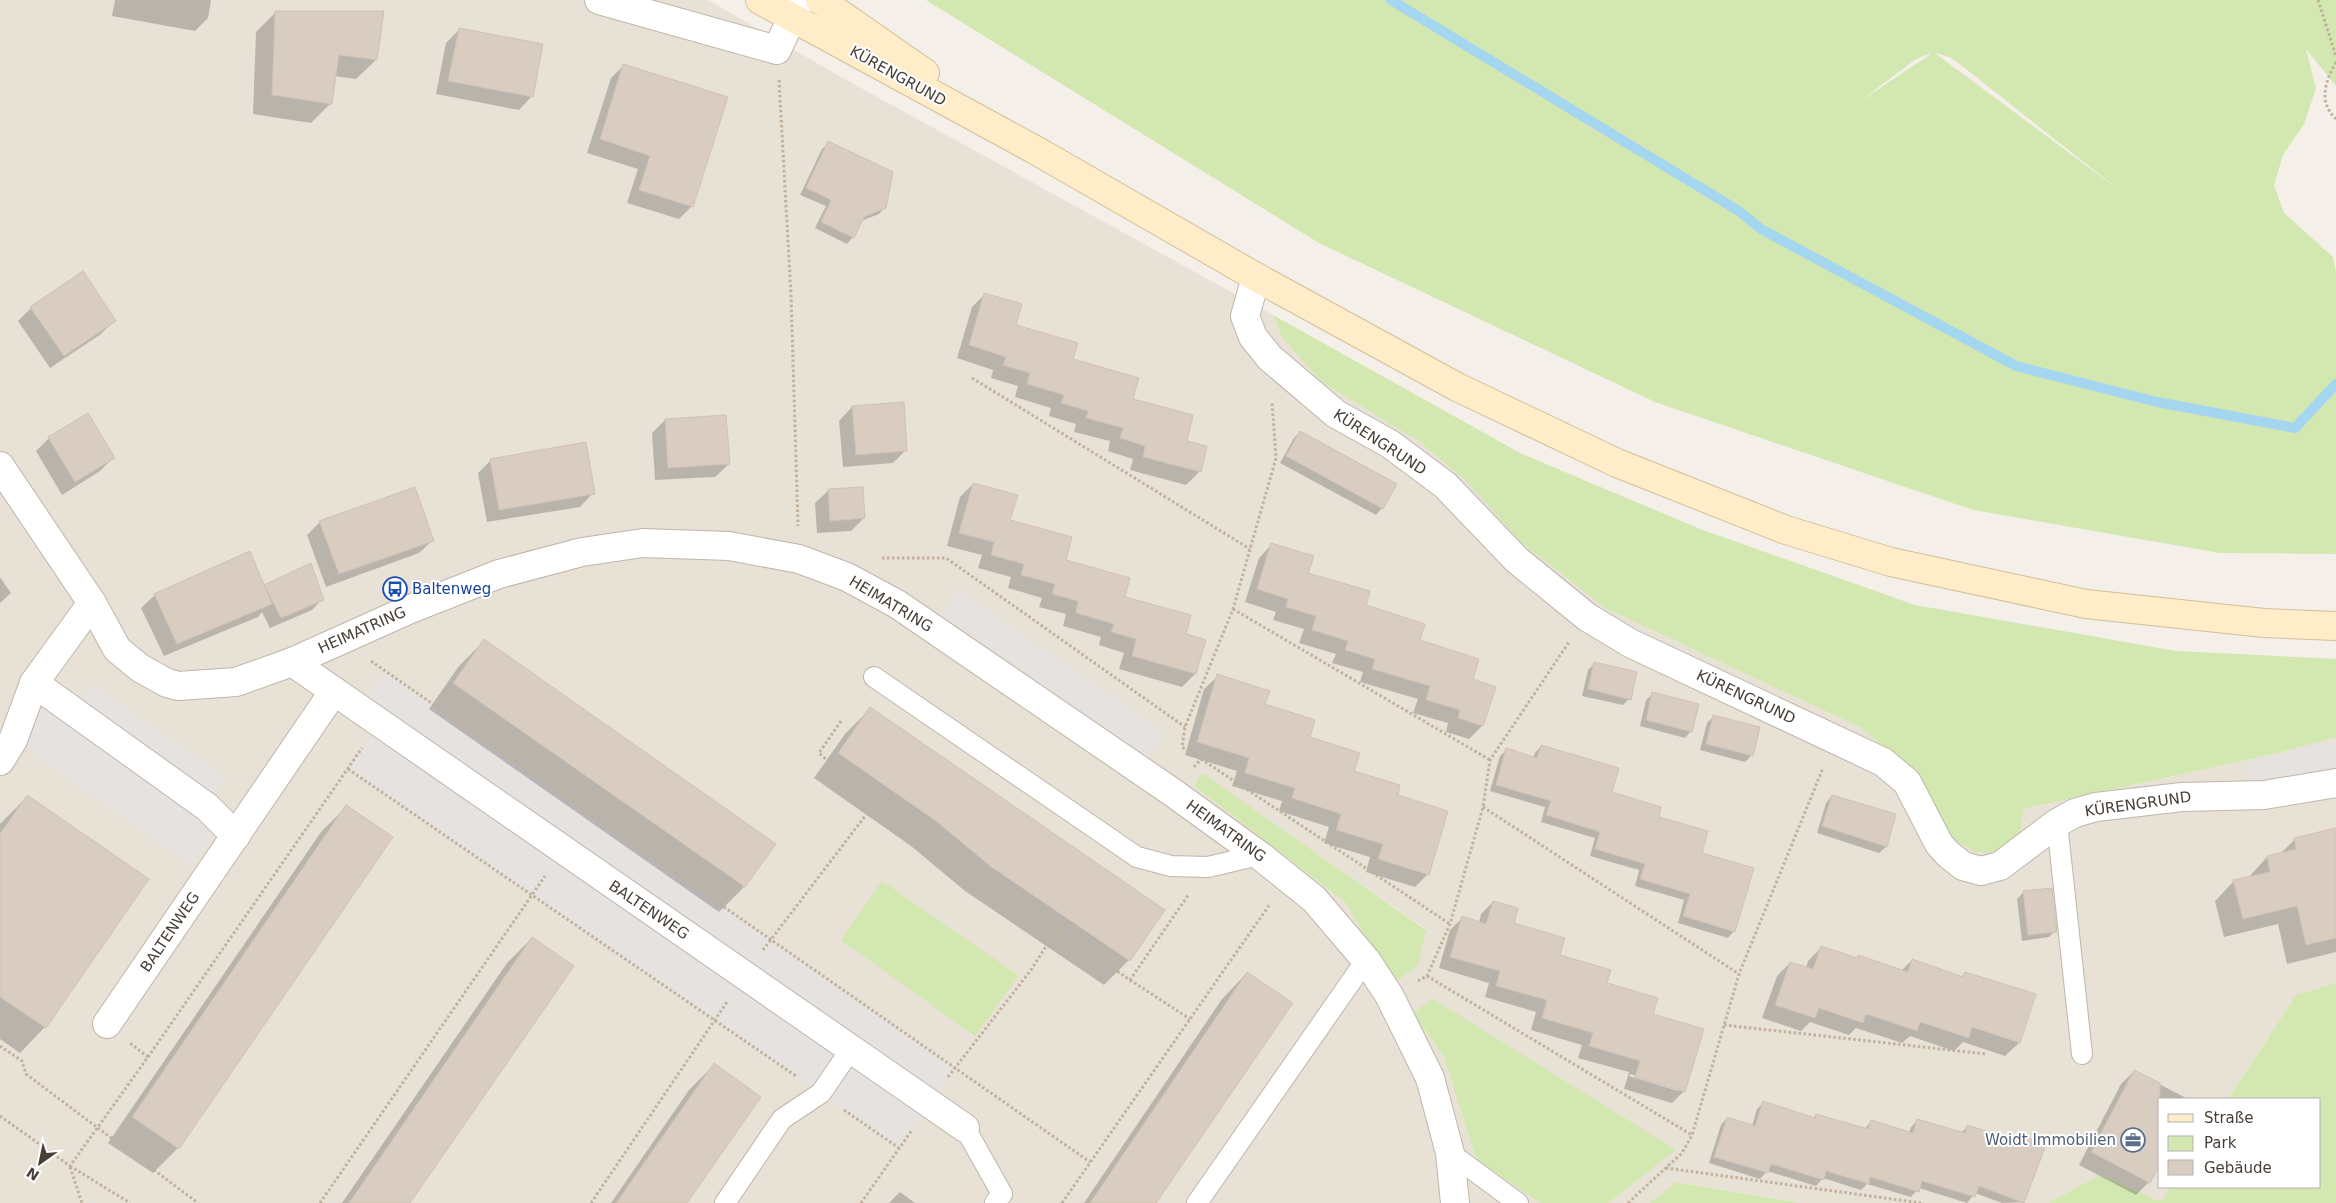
<svg xmlns="http://www.w3.org/2000/svg" width="2336" height="1203" viewBox="0 0 2336 1203" font-family="'DejaVu Sans',sans-serif">
  <style>
    .residential { fill: #e8e1d6; fill-rule: evenodd }
    .green { fill: #d3e7b1; fill-rule: evenodd }
    .parking { fill: #e5e2e0 }
    .shadow { fill: #0003; fill-rule: evenodd }
    .lines { fill: none; stroke-linecap: round; stroke-linejoin: round }
    .stream { stroke: #a5d6f0; stroke-width: 10 }
    .building { fill: #d8cdc0; stroke: #d0c2b1 }
    .service-casing { stroke: #bfb6aa; stroke-width: 22 }
    .minor-casing { stroke: #bfb6aa; stroke-width: 30 }
    .secondary-casing { stroke: #d3bf98; stroke-width: 30 }
    .path { stroke: #c1b19c; stroke-width: 3; stroke-dasharray: 2.5 2.5; stroke-linecap: butt }
    .service { stroke: #fff; stroke-width: 20 }
    .minor { stroke: #fff; stroke-width: 28 }
    .secondary { stroke: #feedc8; stroke-width: 28 }
    .labels { text-anchor: middle; dominant-baseline: central; stroke-width: 4; stroke-linejoin: round; paint-order: stroke }
    .street-label { font-size: 15px; fill: #473f37; stroke: #fff }
    .transit-label { font-size: 15px; fill: #164399; stroke: #fff; text-anchor: start }
    .service-label { font-size: 15px; fill: #4e5e75; stroke: #fff; text-anchor: end }
  </style>
  <rect width="100%" height="100%" fill="#f4efe8"/>
  <path class="residential" d="M 0,0 L 708,0 L 841,77 L 1273,315 L 1282,337 L 1320,381 L 1420,442 L 1466,481 L 1605,608 L 1860,727 L 1919,776 L 1936,815 L 2021,831 L 2023,809 L 2278,753 L 2336,737 L 2336,983 L 2296,995 L 2228,1099 L 2160,1099 L 2160,1187 L 2171,1187 L 2161,1203 L 2100,1175 L 2048,1203 L 1801,1203 L 1676,1182 L 1650,1203 L 1608,1203 L 1676,1150 L 1413,1013 L 1444,1057 L 1476,1159 L 1540,1203 L 0,1203 ZM 1202,774 L 1426,929 L 1393,983 L 1345,902 L 1194,786 Z"/>
  <g class="green">
    <path d="M 926,0 L 2336,0 L 2336,86 L 2306,49 L 2316,88 L 2304,124 L 2283,155 L 2274,185 L 2284,213 L 2333,257 L 2336,273 L 2336,554 L 2220,553 L 1973,510 L 1655,402 L 1319,243 ZM 1931,53 L 1931,54 L 1859,102 L 1916,59 ZM 1936,53 L 1952,58 L 2123,193 L 1936,54 Z"/>
    <path d="M 1273,315 L 1520,453 L 1700,529 L 1915,605 L 2176,651 L 2336,659 L 2336,737 L 2278,753 L 2023,809 L 2021,832 L 2012,844 L 1996,854 L 1975,852 L 1955,840 L 1936,815 L 1919,776 L 1860,727 L 1605,608 L 1521,542 L 1466,481 L 1420,442 L 1320,381 L 1282,337 Z"/>
    <path d="M 1202,773 L 1426,930 L 1418,965 L 1393,984 L 1345,902 L 1194,786 Z"/>
    <path d="M 882,881 L 1019,976 L 975,1036 L 841,940 Z"/>
    <path d="M 2336,983 L 2336,1203 L 2048,1203 L 2100,1175 L 2161,1202 L 2171,1187 L 2320,1187 L 2320,1099 L 2228,1099 L 2296,995 Z"/>
    <path d="M 1433,999 L 1676,1150 L 1608,1203 L 1540,1203 L 1476,1159 L 1444,1057 L 1413,1013 Z"/>
    <path d="M 1676,1182 L 1801,1203 L 1650,1203 Z"/>
  </g>
  <g class="parking">
    <path d="M 958,590 L 1165,733 L 1148,757 L 941,614 Z"/>
    <path d="M 386,671 L 955,1069 L 899,1148 L 348,769 L 380,723 L 359,708 Z"/>
    <path d="M 90,683 L 227,778 L 207,807 L 223,818 L 191,865 L 13,740 L 46,694 L 72,711 Z"/>
    <path d="M 2336,741 L 2336,766 L 2251,784 L 2247,763 Z"/>
  </g>
  <g class="shadow">
    <path d="M 115,0 L 211,0 L 208,18 L 195,31 L 112,16 Z"/>
    <path d="M 276,12 L 376,60 L 356,79 L 334,76 L 331,103 L 311,123 L 253,114 L 256,32 Z"/>
    <path d="M 459,30 L 532,96 L 519,110 L 436,94 L 446,43 Z"/>
    <path d="M 624,65 L 692,206 L 679,219 L 627,203 L 638,169 L 587,153 L 611,78 Z"/>
    <path d="M 829,143 L 885,207 L 879,214 L 861,221 L 853,237 L 847,244 L 815,228 L 826,206 L 800,195 L 822,149 Z"/>
    <path d="M 985,294 L 1014,326 L 1072,360 L 1131,399 L 1185,442 L 1206,447 L 1199,472 L 1186,485 L 1130,470 L 1133,459 L 1108,451 L 1110,441 L 1074,432 L 1076,424 L 1049,416 L 1051,408 L 1015,397 L 1018,386 L 991,378 L 993,370 L 957,358 L 972,307 Z"/>
    <path d="M 31,308 L 114,321 L 101,334 L 50,368 L 18,321 Z"/>
    <path d="M 852,407 L 906,450 L 893,463 L 843,467 L 839,421 Z"/>
    <path d="M 665,420 L 729,464 L 715,477 L 655,480 L 652,433 Z"/>
    <path d="M 1300,432 L 1382,508 L 1376,515 L 1280,463 L 1294,438 Z"/>
    <path d="M 49,438 L 113,458 L 100,471 L 62,495 L 36,451 Z"/>
    <path d="M 491,460 L 593,493 L 580,507 L 487,522 L 478,473 Z"/>
    <path d="M 973,484 L 1009,521 L 1065,561 L 1184,635 L 1195,674 L 1182,687 L 1119,669 L 1124,653 L 1099,645 L 1101,637 L 1063,626 L 1066,614 L 1039,607 L 1042,598 L 1008,588 L 1011,577 L 978,568 L 982,555 L 947,546 L 960,497 Z"/>
    <path d="M 829,490 L 864,518 L 851,531 L 817,533 L 815,503 Z"/>
    <path d="M 320,522 L 433,540 L 419,553 L 326,587 L 307,535 Z"/>
    <path d="M 1272,544 L 1307,574 L 1364,606 L 1418,641 L 1471,680 L 1494,687 L 1482,726 L 1469,739 L 1446,732 L 1448,723 L 1413,713 L 1418,699 L 1360,682 L 1363,672 L 1332,663 L 1336,654 L 1299,643 L 1304,629 L 1273,620 L 1276,612 L 1245,602 L 1259,558 Z"/>
    <path d="M 310,565 L 322,599 L 312,610 L 270,628 L 262,612 L 258,617 L 164,656 L 141,608 L 155,595 L 263,586 Z"/>
    <path d="M 0,577 L 11,593 L 0,603 Z"/>
    <path d="M 484,641 L 744,887 L 719,912 L 429,709 L 459,666 Z"/>
    <path d="M 1595,663 L 1629,699 L 1623,705 L 1582,696 L 1588,670 Z"/>
    <path d="M 1218,676 L 1264,705 L 1353,772 L 1428,874 L 1415,887 L 1366,872 L 1370,857 L 1324,843 L 1329,827 L 1279,811 L 1282,801 L 1232,786 L 1237,771 L 1185,755 L 1204,689 Z"/>
    <path d="M 1653,694 L 1691,731 L 1685,738 L 1640,726 L 1646,700 Z"/>
    <path d="M 870,709 L 1129,960 L 1104,985 L 965,891 L 911,846 L 814,778 L 845,734 Z"/>
    <path d="M 1713,717 L 1752,755 L 1745,762 L 1700,750 L 1707,723 Z"/>
    <path d="M 1541,746 L 1610,793 L 1657,817 L 1700,853 L 1734,931 L 1728,938 L 1678,923 L 1684,900 L 1635,886 L 1639,870 L 1590,856 L 1595,838 L 1541,822 L 1545,807 L 1490,791 L 1500,756 L 1507,750 L 1533,758 L 1535,753 Z"/>
    <path d="M 1832,796 L 1894,815 L 1886,847 L 1879,853 L 1817,833 L 1826,803 Z"/>
    <path d="M 27,797 L 45,1027 L 20,1053 L 0,1039 L 0,824 Z"/>
    <path d="M 346,807 L 178,1148 L 153,1173 L 108,1143 L 321,832 Z"/>
    <path d="M 2295,839 L 2336,845 L 2336,952 L 2287,964 L 2278,924 L 2224,937 L 2215,901 L 2234,881 L 2248,878 L 2267,857 L 2280,854 Z"/>
    <path d="M 2024,892 L 2055,931 L 2049,937 L 2022,941 L 2017,899 Z"/>
    <path d="M 1493,902 L 1512,923 L 1559,956 L 1652,1015 L 1684,1091 L 1672,1103 L 1624,1089 L 1629,1072 L 1578,1058 L 1582,1045 L 1531,1030 L 1536,1012 L 1485,997 L 1489,983 L 1439,968 L 1450,930 L 1462,918 L 1479,923 L 1481,914 ZM 1630,1074 L 1678,1088 L 1678,1091 L 1629,1076 Z"/>
    <path d="M 532,938 L 409,1203 L 342,1203 L 507,963 Z"/>
    <path d="M 1821,948 L 1856,959 L 1858,957 L 1901,971 L 1912,960 L 1961,977 L 1965,973 L 2035,995 L 2019,1043 L 2005,1056 L 1963,1042 L 1954,1051 L 1910,1036 L 1902,1043 L 1856,1028 L 1849,1035 L 1810,1022 L 1801,1031 L 1762,1018 L 1777,976 L 1790,963 L 1806,968 L 1808,961 Z"/>
    <path d="M 1247,973 L 1155,1203 L 1084,1203 L 1222,999 Z"/>
    <path d="M 714,1065 L 685,1203 L 611,1203 L 689,1090 Z"/>
    <path d="M 2134,1071 L 2188,1099 L 2160,1099 L 2149,1182 L 2136,1195 L 2079,1165 L 2121,1084 Z"/>
    <path d="M 1763,1103 L 1813,1118 L 1816,1115 L 1865,1129 L 1871,1121 L 1909,1133 L 1911,1127 L 1918,1120 L 1961,1133 L 1968,1126 L 2016,1142 L 2021,1137 L 2023,1202 L 2002,1203 L 1975,1193 L 1967,1203 L 1919,1188 L 1911,1197 L 1867,1184 L 1861,1190 L 1823,1178 L 1816,1186 L 1767,1171 L 1760,1179 L 1709,1163 L 1721,1125 L 1727,1118 L 1752,1126 L 1757,1109 Z"/>
    <path d="M 900,1192 L 915,1203 L 889,1203 Z"/>
  </g>
  <g class="lines">
    <path class="stream" d="M 1391,0 L 1739,211 L 1761,229 L 2016,366 L 2157,402 L 2295,428 L 2336,384"/>
  </g>
  <g class="building">
    <path d="M 275,11 L 384,11 L 377,60 L 339,55 L 332,104 L 272,95 Z"/>
    <path d="M 459,28 L 543,44 L 533,97 L 448,81 Z"/>
    <path d="M 623,64 L 728,97 L 693,207 L 639,190 L 650,156 L 600,139 Z"/>
    <path d="M 828,141 L 893,172 L 886,208 L 864,217 L 854,238 L 821,222 L 831,200 L 806,188 Z"/>
    <path d="M 83,271 L 116,321 L 64,356 L 30,307 Z"/>
    <path d="M 984,293 L 1022,304 L 1016,325 L 1078,343 L 1073,359 L 1139,378 L 1133,399 L 1193,415 L 1187,441 L 1207,446 L 1201,472 L 1143,457 L 1145,446 L 1120,438 L 1123,428 L 1086,418 L 1088,411 L 1061,403 L 1064,395 L 1027,384 L 1030,373 L 1003,365 L 1006,357 L 969,345 Z"/>
    <path d="M 904,402 L 907,451 L 856,455 L 852,406 Z"/>
    <path d="M 88,413 L 115,458 L 75,482 L 48,437 Z"/>
    <path d="M 726,415 L 730,464 L 668,468 L 665,419 Z"/>
    <path d="M 1300,431 L 1397,484 L 1383,509 L 1286,456 Z"/>
    <path d="M 586,442 L 595,494 L 499,510 L 490,459 Z"/>
    <path d="M 973,483 L 1018,495 L 1010,520 L 1072,537 L 1066,560 L 1130,578 L 1125,597 L 1191,615 L 1186,634 L 1206,640 L 1196,674 L 1132,656 L 1136,639 L 1111,632 L 1114,624 L 1076,613 L 1078,601 L 1052,594 L 1055,584 L 1021,575 L 1024,564 L 991,555 L 994,542 L 959,533 Z"/>
    <path d="M 415,487 L 434,541 L 339,574 L 319,521 Z"/>
    <path d="M 863,487 L 865,518 L 830,521 L 828,489 Z"/>
    <path d="M 1271,543 L 1314,556 L 1308,573 L 1370,591 L 1366,605 L 1425,624 L 1420,640 L 1479,659 L 1473,679 L 1496,687 L 1483,726 L 1458,718 L 1460,710 L 1426,700 L 1430,686 L 1372,669 L 1375,659 L 1345,650 L 1348,641 L 1312,630 L 1316,616 L 1286,607 L 1288,599 L 1257,589 Z"/>
    <path d="M 250,551 L 272,604 L 177,644 L 154,594 Z"/>
    <path d="M 311,563 L 324,600 L 281,618 L 264,585 Z"/>
    <path d="M 484,639 L 776,844 L 745,887 L 453,683 Z"/>
    <path d="M 1594,662 L 1637,672 L 1631,700 L 1588,689 Z"/>
    <path d="M 1217,674 L 1270,691 L 1265,704 L 1315,720 L 1310,737 L 1360,753 L 1354,771 L 1400,785 L 1398,795 L 1448,811 L 1429,875 L 1378,859 L 1383,844 L 1336,830 L 1341,814 L 1292,798 L 1295,788 L 1245,773 L 1249,758 L 1197,742 Z"/>
    <path d="M 1652,692 L 1699,704 L 1692,732 L 1646,720 Z"/>
    <path d="M 870,707 L 1165,910 L 1130,961 L 990,866 L 936,821 L 838,753 Z"/>
    <path d="M 1713,715 L 1760,727 L 1753,756 L 1706,744 Z"/>
    <path d="M 1541,745 L 1619,768 L 1612,792 L 1661,807 L 1659,817 L 1708,831 L 1702,853 L 1754,868 L 1735,932 L 1683,916 L 1690,894 L 1640,879 L 1645,864 L 1595,849 L 1600,832 L 1546,815 L 1551,801 L 1496,785 L 1506,748 L 1537,758 Z"/>
    <path d="M 27,795 L 149,879 L 46,1028 L 0,997 L 0,834 Z"/>
    <path d="M 1832,795 L 1896,814 L 1887,847 L 1822,826 Z"/>
    <path d="M 346,805 L 393,837 L 179,1149 L 132,1117 Z"/>
    <path d="M 2336,828 L 2336,938 L 2306,945 L 2297,906 L 2243,919 L 2233,880 L 2270,872 L 2267,856 L 2296,849 L 2294,838 Z"/>
    <path d="M 2052,888 L 2057,932 L 2028,935 L 2023,891 Z"/>
    <path d="M 1493,901 L 1518,908 L 1514,923 L 1565,938 L 1560,955 L 1611,970 L 1607,983 L 1658,998 L 1653,1014 L 1704,1029 L 1685,1092 L 1635,1077 L 1640,1061 L 1589,1046 L 1593,1033 L 1542,1018 L 1547,1000 L 1496,986 L 1500,971 L 1450,957 L 1462,916 L 1486,924 Z"/>
    <path d="M 532,937 L 574,966 L 410,1203 L 349,1203 Z"/>
    <path d="M 1821,946 L 1857,958 L 1858,955 L 1908,972 L 1912,959 L 1963,977 L 1965,972 L 2036,994 L 2020,1043 L 1972,1027 L 1969,1038 L 1920,1022 L 1917,1031 L 1866,1014 L 1863,1023 L 1819,1008 L 1815,1018 L 1775,1005 L 1790,962 L 1813,969 Z"/>
    <path d="M 1247,972 L 1293,1003 L 1156,1203 L 1090,1203 Z"/>
    <path d="M 714,1063 L 761,1097 L 687,1203 L 616,1203 Z"/>
    <path d="M 2134,1070 L 2160,1083 L 2160,1165 L 2150,1183 L 2091,1152 Z"/>
    <path d="M 1763,1101 L 1815,1118 L 1816,1114 L 1868,1129 L 1871,1120 L 1913,1133 L 1917,1119 L 1965,1133 L 1967,1125 L 2018,1141 L 2021,1135 L 2046,1145 L 2024,1203 L 1979,1186 L 1975,1197 L 1922,1181 L 1919,1192 L 1870,1177 L 1869,1184 L 1826,1171 L 1824,1180 L 1771,1164 L 1768,1173 L 1714,1157 L 1727,1117 L 1755,1126 Z"/>
  </g>
  <g class="lines">
    <g class="service-casing">
      <g id="service">
        <path d="M 874,677 L 1137,857 L 1171,866 L 1208,867 L 1259,855"/>
        <path d="M 2057,823 L 2082,1054"/>
        <path d="M 965,1128 L 1002,1194 L 995,1203"/>
        <path d="M 1450,1153 L 1518,1203"/>
        <path d="M 725,1203 L 782,1119 L 821,1093 L 851,1049"/>
        <path d="M 1197,1203 L 1366,960"/>
      </g>
    </g>
    <g class="minor-casing">
      <g id="minor">
        <path d="M 599,0 L 777,50 L 800,0"/>
        <path d="M 1256,277 L 1245,316 L 1253,337 L 1270,358 L 1336,414 L 1390,444 L 1445,485 L 1517,560 L 1587,617 L 1630,643 L 1883,762 L 1907,782 L 1939,844 L 1948,854 L 1963,866 L 1981,871 L 2000,866 L 2057,823 L 2075,813 L 2096,807 L 2182,797 L 2264,795 L 2336,783"/>
        <path d="M 0,466 L 92,603 L 117,649 L 140,668 L 167,683 L 178,686 L 236,682 L 292,662 L 408,610 L 499,574 L 582,552 L 643,543 L 729,546 L 799,559 L 847,577 L 897,604 L 1172,792 L 1259,855 L 1314,899 L 1366,960 L 1389,995 L 1430,1078 L 1450,1153 L 1455,1203"/>
        <path d="M 292,662 L 965,1128"/>
        <path d="M 34,683 L 207,807 L 236,836"/>
        <path d="M 0,761 L 13,740 L 34,683 L 92,603"/>
        <path d="M 107,1024 L 334,691"/>
      </g>
    </g>
    <g class="secondary-casing">
      <g id="secondary">
        <path d="M 760,0 L 1037,151 L 1256,277 L 1457,387 L 1617,463 L 1786,530 L 1891,562 L 2086,604 L 2264,623 L 2336,626"/>
        <path d="M 820,0 L 925,73"/>
      </g>
    </g>
    <g class="path">
      <path d="M 2318,0 L 2336,56"/>
      <path d="M 2336,62 C 2325,82 2318,102 2336,119"/>
      <path d="M 779,80 L 791,295 L 798,526"/>
      <path d="M 972,378 L 1250,549"/>
      <path d="M 882,558 L 946,558 L 1185,727"/>
      <path d="M 1233,609 L 1490,760"/>
      <path d="M 371,661 L 1090,1162"/>
      <path d="M 841,721 L 819,753 L 875,803"/>
      <path d="M 1201,759 L 1450,924"/>
      <path d="M 1194,767 L 1201,759 L 1182,747 L 1185,727 L 1233,609 L 1276,458 L 1272,402"/>
      <path d="M 348,769 L 796,1076"/>
      <path d="M 1483,807 L 1739,974"/>
      <path d="M 763,950 L 875,803 L 1130,980 L 1189,894"/>
      <path d="M 1427,976 L 1692,1135"/>
      <path d="M 1130,980 L 1190,1019"/>
      <path d="M 1418,981 L 1427,976 L 1450,924 L 1483,807 L 1490,760 L 1569,642"/>
      <path d="M 1724,1025 L 1986,1054"/>
      <path d="M 0,1046 L 22,1061 L 26,1074 L 198,1203"/>
      <path d="M 148,1057 L 362,748"/>
      <path d="M 948,1077 L 1031,970 L 1057,929"/>
      <path d="M 844,1110 L 899,1148"/>
      <path d="M 0,1116 L 70,1166 L 148,1057 L 130,1043"/>
      <path d="M 70,1166 L 130,1203"/>
      <path d="M 70,1167 L 82,1203"/>
      <path d="M 1666,1168 L 1921,1203"/>
      <path d="M 320,1203 L 545,876"/>
      <path d="M 591,1203 L 727,1002"/>
      <path d="M 861,1203 L 912,1130"/>
      <path d="M 1062,1203 L 1270,904"/>
      <path d="M 1628,1203 L 1682,1153 L 1692,1135 L 1739,974 L 1823,768"/>
    </g>
    <use href="#service" class="service"/>
    <use href="#minor" class="minor"/>
    <use href="#secondary" class="secondary"/>
  </g>
  <defs>
    <g id="bus-ring" transform="scale(1.25)"><circle r="9.5" fill="#fff" stroke="#1a4fb4" stroke-width="1.5"/><path d="M-5-6H5V4H4V6H2V4H-2V6H-4V4H-5ZM-3.5-4V0h7V-4ZM-3.5 1.2v1.5H-2V1.2ZM2 1.2v1.5H3.5V1.2Z" fill="#1a4fb4"/></g>
    <g id="office-ring" transform="scale(1.25)"><circle r="9.5" fill="#fff" stroke="#5c6f8a" stroke-width="1.5"/><path d="M-6-3h4V-5.5h4V-3h4V5H-6ZM-1-4.5V-3h2v-1.5ZM-6 0V1H6V0Z" fill="#5c6f8a"/></g>
  </defs>
  <g fill-rule="evenodd">
    <use href="#bus-ring" x="395" y="589"/>
    <use href="#office-ring" x="2133" y="1140"/>
  </g>
  <g class="labels">
    <g class="street-label">
      <text transform="translate(898 76) rotate(29)">KÜRENGRUND</text>
      <text transform="translate(1380 442) rotate(33)">KÜRENGRUND</text>
      <text transform="translate(891 604) rotate(31)">HEIMATRING</text>
      <text transform="translate(362 630) rotate(-24)">HEIMATRING</text>
      <text transform="translate(1746 697) rotate(25)">KÜRENGRUND</text>
      <text transform="translate(2138 804) rotate(-8)">KÜRENGRUND</text>
      <text transform="translate(1226 831) rotate(36)">HEIMATRING</text>
      <text transform="translate(649 910) rotate(34)">BALTENWEG</text>
      <text transform="translate(170 932) rotate(-56)">BALTENWEG</text>
    </g>
    <g class="transit-label">
      <text x="412" y="589">Baltenweg</text>
    </g>
    <g class="service-label">
      <text x="2116" y="1140">Woidt Immobilien</text>
    </g>
  </g>
  <rect x="2158" y="1098" width="162" height="90" fill="#ffffff" stroke="#b5b2af"/>
  <rect x="2168" y="1114" width="25" height="8" fill="#feedc8" stroke="#b5b2af"/>
  <text x="2204" y="1123" font-size="15" fill="#473f37">Straße</text>
  <rect x="2168" y="1136" width="25" height="15" fill="#d3e7b1" stroke="#b5b2af"/>
  <text x="2204" y="1148" font-size="15" fill="#473f37">Park</text>
  <rect x="2168" y="1160" width="25" height="15" fill="#d8cdc0" stroke="#b5b2af"/>
  <text x="2204" y="1173" font-size="15" fill="#473f37">Gebäude</text>
  <g transform="translate(40 1163) rotate(213)" stroke="#ffffff" stroke-width="4" paint-order="stroke">
  <path d="M0-4L9 19L0 12L-9 19Z" fill="#473f37"/>
  <text y="-8" font-size="14" font-weight="bold" text-anchor="middle" fill="#473f37">N</text>
  </g>
</svg>
